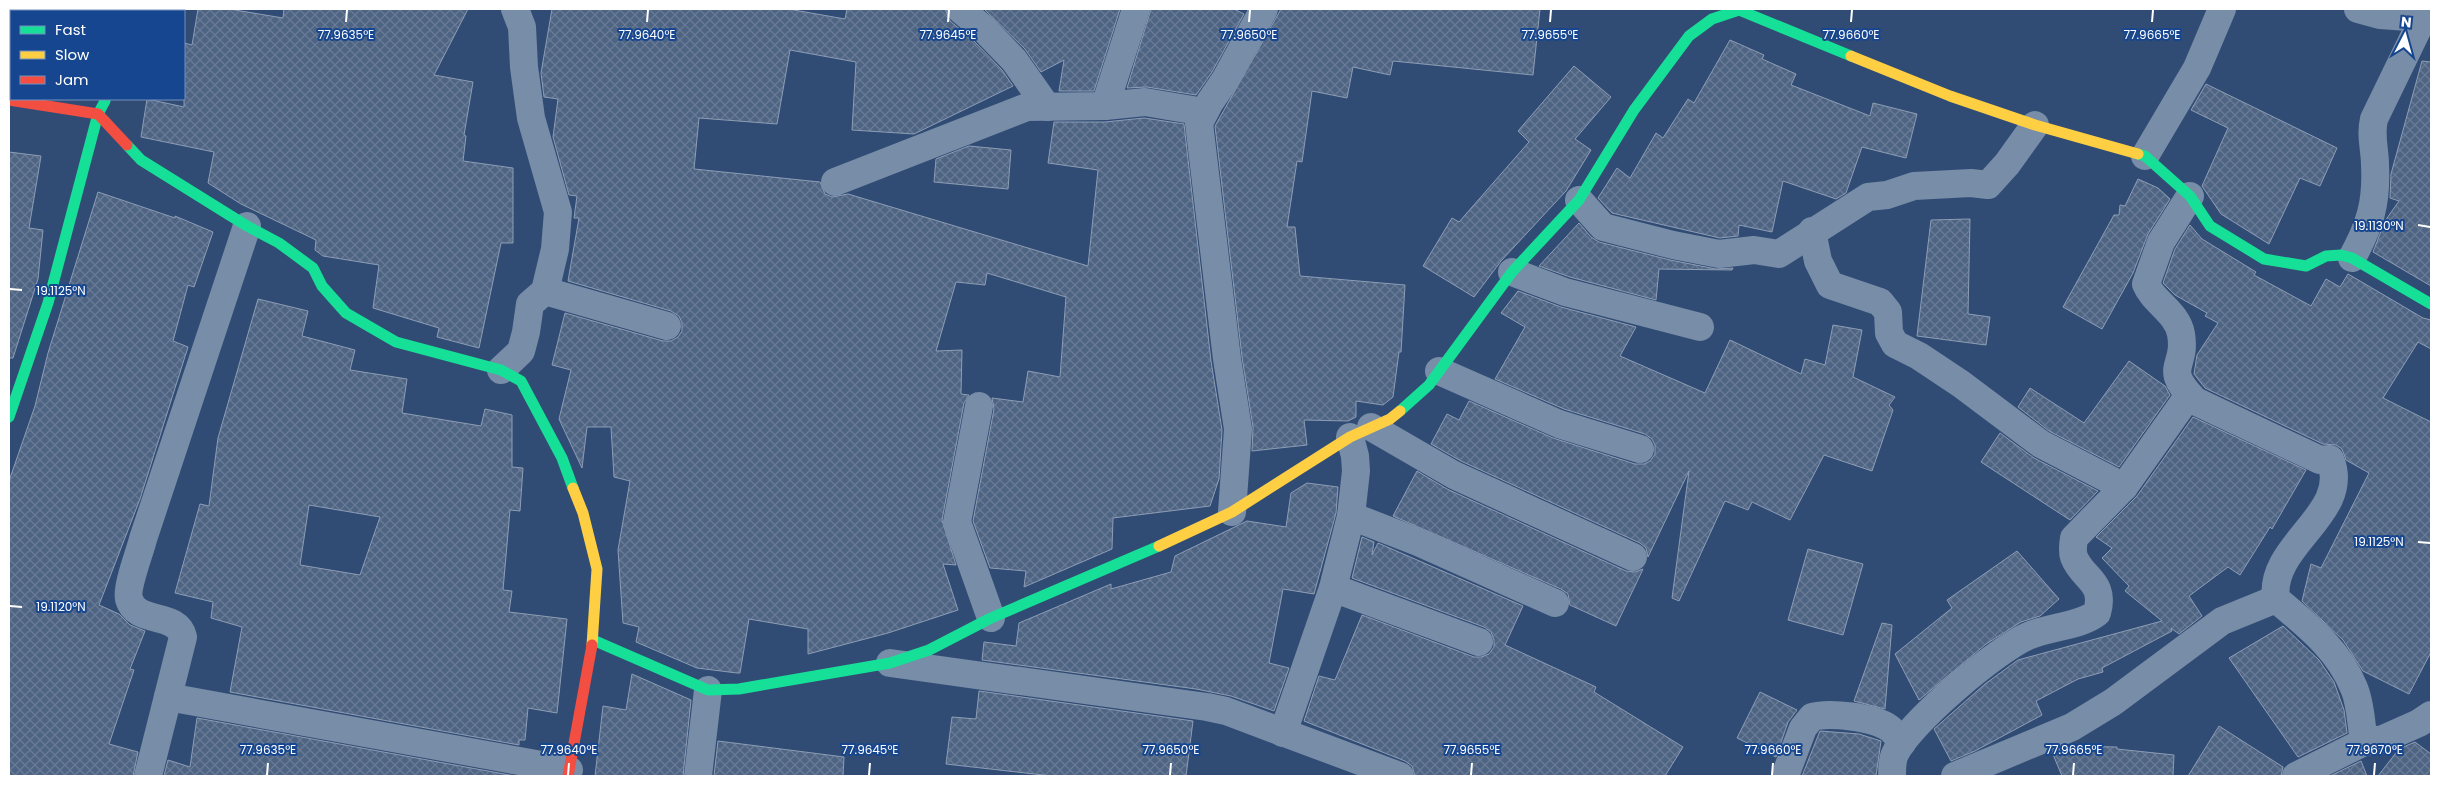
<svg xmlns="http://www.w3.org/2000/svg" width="2440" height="785" viewBox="0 0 2440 785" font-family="Poppins,sans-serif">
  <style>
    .building { fill: url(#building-cross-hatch); stroke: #8d9db5; fill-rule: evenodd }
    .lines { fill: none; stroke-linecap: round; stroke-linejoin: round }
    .street { stroke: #788da7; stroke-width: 28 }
    .fast { stroke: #16e098; stroke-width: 11 }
    .slow { stroke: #ffcf43; stroke-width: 11 }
    .jam { stroke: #f24e42; stroke-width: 11 }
    .ticks { fill: none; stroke: #fff; stroke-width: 2 }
    .ticks-label { font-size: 12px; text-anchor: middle; fill: #fff; stroke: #16468f; stroke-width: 4; stroke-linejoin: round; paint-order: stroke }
  </style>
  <defs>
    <pattern id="building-cross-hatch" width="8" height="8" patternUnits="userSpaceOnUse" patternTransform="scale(1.25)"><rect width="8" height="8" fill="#4e6483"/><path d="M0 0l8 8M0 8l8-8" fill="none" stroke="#697b96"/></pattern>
  </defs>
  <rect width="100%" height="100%" fill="#314c74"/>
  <g class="building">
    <path d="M 198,9 L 229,9 L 283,18 L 284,9 L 468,9 L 434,75 L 473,82 L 464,135 L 466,136 L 463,161 L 513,168 L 513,243 L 501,243 L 479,348 L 437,337 L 439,328 L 373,308 L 379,265 L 323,256 L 315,250 L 316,240 L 241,204 L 208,183 L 214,152 L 141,137 L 147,99 L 184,107 L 184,43 L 192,45 Z"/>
    <path d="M 552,9 L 788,9 L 845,19 L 847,9 L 945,9 L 950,21 L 973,40 L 1002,70 L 1013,86 L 914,134 L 852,130 L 856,62 L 790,50 L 777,124 L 699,118 L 694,169 L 820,182 L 825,194 L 832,197 L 848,194 L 1088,266 L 1098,170 L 1048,163 L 1054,122 L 1105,122 L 1144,118 L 1184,124 L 1211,361 L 1222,430 L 1219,479 L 1210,506 L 1113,518 L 1112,549 L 1024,587 L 1026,571 L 990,568 L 973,521 L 994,409 L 992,398 L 1023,402 L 1028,371 L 1060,377 L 1066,297 L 987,273 L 985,285 L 956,282 L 936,351 L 962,350 L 961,394 L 969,395 L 964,403 L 942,520 L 956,565 L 943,564 L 958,610 L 888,633 L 808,654 L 808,629 L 749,619 L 740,673 L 737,673 L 697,668 L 636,642 L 639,627 L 623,623 L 618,550 L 630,481 L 614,477 L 611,427 L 587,427 L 582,468 L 559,419 L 571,370 L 552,365 L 565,313 L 663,341 L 671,341 L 678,337 L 682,331 L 682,323 L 679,316 L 671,311 L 568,281 L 579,218 L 574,218 L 577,196 L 569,195 L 553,137 L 558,99 L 544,97 L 541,73 Z"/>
    <path d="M 984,9 L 1120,9 L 1094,91 L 1059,91 L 1064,60 L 1041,72 L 1025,49 Z"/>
    <path d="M 1151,9 L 1234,9 L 1244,14 L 1212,72 L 1196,95 L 1147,87 L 1127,88 Z"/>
    <path d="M 1281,9 L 1540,9 L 1533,75 L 1393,61 L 1390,75 L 1353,67 L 1347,98 L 1312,91 L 1302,162 L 1297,161 L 1287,227 L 1295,227 L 1300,276 L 1405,285 L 1401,352 L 1399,352 L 1393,397 L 1383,405 L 1356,401 L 1356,417 L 1348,421 L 1304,420 L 1307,445 L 1252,451 L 1253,427 L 1242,357 L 1215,126 Z"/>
    <path d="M 1730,40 L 1764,55 L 1762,59 L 1796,74 L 1791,85 L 1870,116 L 1873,103 L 1917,114 L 1906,158 L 1862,147 L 1846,193 L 1836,199 L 1783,181 L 1772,232 L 1739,225 L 1738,236 L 1720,238 L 1612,213 L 1598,198 L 1617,168 L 1630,178 L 1656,133 L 1663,138 L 1688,99 L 1694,103 Z"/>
    <path d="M 2422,61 L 2431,62 L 2431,286 L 2373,252 L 2385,221 L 2399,201 L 2390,198 L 2391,174 Z"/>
    <path d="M 1574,66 L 1611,97 L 1575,139 L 1591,150 L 1566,191 L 1501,261 L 1474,297 L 1423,266 L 1452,218 L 1459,222 L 1529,142 L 1518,131 Z"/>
    <path d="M 2206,84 L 2337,148 L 2320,186 L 2300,178 L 2269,244 L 2221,214 L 2202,186 L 2228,128 L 2191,110 Z"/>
    <path d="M 969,146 L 1011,150 L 1008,189 L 934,182 L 936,159 Z"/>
    <path d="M 9,152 L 41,156 L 29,228 L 43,230 L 38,279 L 13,358 L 9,358 Z"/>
    <path d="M 2138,179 L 2158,188 L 2170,199 L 2148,234 L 2133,273 L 2102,329 L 2063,307 L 2114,215 L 2119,215 L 2120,205 L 2125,206 Z"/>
    <path d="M 98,192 L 175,218 L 175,216 L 213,232 L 194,287 L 188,285 L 173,341 L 188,347 L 140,499 L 99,605 L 119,614 L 130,625 L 145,631 L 130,669 L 134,670 L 109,744 L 138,752 L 133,776 L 9,776 L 9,481 L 35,406 L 48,353 Z"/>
    <path d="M 1970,219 L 1968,314 L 1990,317 L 1986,345 L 1917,336 L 1931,220 Z"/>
    <path d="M 1579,223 L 1591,237 L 1599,242 L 1670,260 L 1716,269 L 1733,268 L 1732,270 L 1659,269 L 1656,300 L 1570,277 L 1539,266 Z"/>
    <path d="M 2190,225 L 2202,239 L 2256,272 L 2254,275 L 2311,306 L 2326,279 L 2340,287 L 2348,274 L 2423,318 L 2431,320 L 2431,349 L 2418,342 L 2383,398 L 2431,422 L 2431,652 L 2409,694 L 2363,671 L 2343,640 L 2302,601 L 2311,564 L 2321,568 L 2369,473 L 2346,460 L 2342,449 L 2336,445 L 2323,444 L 2205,388 L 2194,374 L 2197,355 L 2218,323 L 2205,316 L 2207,313 L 2175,295 L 2163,283 L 2175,249 Z"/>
    <path d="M 1518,291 L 1561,307 L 1636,327 L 1620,356 L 1705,393 L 1730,340 L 1801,374 L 1805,359 L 1825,365 L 1833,325 L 1862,330 L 1853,377 L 1895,397 L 1889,405 L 1893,410 L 1872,471 L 1824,455 L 1790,520 L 1752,502 L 1748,510 L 1725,501 L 1679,601 L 1672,598 L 1689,471 L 1648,557 L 1646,548 L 1640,543 L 1461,461 L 1431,444 L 1447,414 L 1459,420 L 1469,401 L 1553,438 L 1635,464 L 1644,464 L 1650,461 L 1655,454 L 1655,445 L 1652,439 L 1645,434 L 1564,409 L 1495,379 L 1525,327 L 1501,313 Z"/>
    <path d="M 258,299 L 308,311 L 302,336 L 355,350 L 350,370 L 407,379 L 402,413 L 481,426 L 485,409 L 512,415 L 512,467 L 523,468 L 520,511 L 510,510 L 503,590 L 512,591 L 509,612 L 567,619 L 557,713 L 528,708 L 525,740 L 519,740 L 519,745 L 230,692 L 242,627 L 211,618 L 213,602 L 175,593 L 200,504 L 209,506 L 218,438 ZM 309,505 L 380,517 L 360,575 L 300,565 Z"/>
    <path d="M 2129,361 L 2165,386 L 2170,395 L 2119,467 L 2049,431 L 2018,407 L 2030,388 L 2084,423 Z"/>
    <path d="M 2193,417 L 2306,470 L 2272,529 L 2270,527 L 2240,575 L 2228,567 L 2189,596 L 2202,616 L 2179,634 L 2171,628 L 2172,631 L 2102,668 L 2103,672 L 2078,679 L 2036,701 L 2042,715 L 1975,751 L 1951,761 L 1934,729 L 1985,684 L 2018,660 L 2162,621 L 2125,591 L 2129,586 L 2102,558 L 2112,548 L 2096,537 L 2137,496 Z"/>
    <path d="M 2000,433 L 2034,458 L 2098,491 L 2070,520 L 1981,462 Z"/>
    <path d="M 1417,471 L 1447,489 L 1626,571 L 1635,572 L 1643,569 L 1616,626 L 1570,605 L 1568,594 L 1561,589 L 1393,516 Z"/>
    <path d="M 1307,483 L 1338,487 L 1336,513 L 1314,594 L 1283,589 L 1269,663 L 1289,668 L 1274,711 L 1231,696 L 1196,689 L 982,660 L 984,642 L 1016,646 L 1019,623 L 1111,584 L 1111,589 L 1171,572 L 1175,556 L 1247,521 L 1286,527 L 1291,493 Z"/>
    <path d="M 1362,537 L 1374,542 L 1372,555 L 1378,543 L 1523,606 L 1505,645 L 1596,687 L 1594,692 L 1683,747 L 1665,776 L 1415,776 L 1412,766 L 1405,761 L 1304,721 L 1319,676 L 1335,680 L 1362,615 L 1474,657 L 1481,657 L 1489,654 L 1494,647 L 1494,640 L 1491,632 L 1484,627 L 1352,578 Z"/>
    <path d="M 1808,549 L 1863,564 L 1843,635 L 1788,620 Z"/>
    <path d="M 2017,551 L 2059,599 L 2040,616 L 2021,622 L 1986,644 L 1919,700 L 1895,654 L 1952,608 L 1947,600 Z"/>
    <path d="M 1882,623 L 1892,625 L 1885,709 L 1854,701 Z"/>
    <path d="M 2283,626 L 2319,660 L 2334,682 L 2344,710 L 2347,733 L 2298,757 L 2229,658 Z"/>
    <path d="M 632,674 L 691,700 L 683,776 L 595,776 L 603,706 L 626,710 Z"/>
    <path d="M 979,691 L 1193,721 L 1186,776 L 1052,776 L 946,764 L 952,717 L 976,719 Z"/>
    <path d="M 1760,692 L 1797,710 L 1788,722 L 1776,757 L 1737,738 Z"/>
    <path d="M 197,718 L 515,776 L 164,776 L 168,760 L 190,767 Z"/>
    <path d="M 2219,726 L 2283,767 L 2281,776 L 2188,776 Z"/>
    <path d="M 1820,731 L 1859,734 L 1881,741 L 1876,776 L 1802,776 Z"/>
    <path d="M 718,741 L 844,757 L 843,776 L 714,776 Z"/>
    <path d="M 2415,742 L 2431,754 L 2431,776 L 2378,776 L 2399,749 Z"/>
    <path d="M 2067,746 L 2117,747 L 2117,749 L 2174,755 L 2173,776 L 2062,776 L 2052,752 Z"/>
    <path d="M 2361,761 L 2367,776 L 2330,776 Z"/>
  </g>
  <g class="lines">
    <g class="street">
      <path d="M 960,9 L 984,29 L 1014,60 L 1047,107"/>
      <path d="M 2358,9 L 2380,15 L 2423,18 L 2427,9"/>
      <path d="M 1105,106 L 1136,9"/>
      <path d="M 2145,156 L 2197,68 L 2222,9"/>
      <path d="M 835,182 L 1027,107 L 1105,106 L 1145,102 L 1204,112"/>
      <path d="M 2190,196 L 2161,242 L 2146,284 C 2153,302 2177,312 2181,334 C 2187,369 2161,366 2195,401 L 2320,460 L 2330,459 C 2353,514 2268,544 2276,599 C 2307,625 2339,650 2354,688 C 2361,704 2361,725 2364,742"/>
      <path d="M 1579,200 L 1603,227 L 1673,245 L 1719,254 L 1754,250 L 1779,254 L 1868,197 L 1887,195 L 1914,186 L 1971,183 L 1988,185 L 2007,164 L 2035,125"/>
      <path d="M 1812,231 L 1818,261 L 1830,285 L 1880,302 L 1888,312 L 1889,333 L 1895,344 L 1919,356 L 1961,384 L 2041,444 L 2124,487"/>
      <path d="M 2352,258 C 2370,225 2377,203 2375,165 C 2375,149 2370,136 2374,119 L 2423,18"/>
      <path d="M 1512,272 L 1565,292 L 1700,327"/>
      <path d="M 545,291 L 667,326"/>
      <path d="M 501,370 L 521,351 L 526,332 L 530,304 L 545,291 L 555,249 L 558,212 L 531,118 L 524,67 L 522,27 L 515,9"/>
      <path d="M 1439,371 L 1559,424 L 1640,449"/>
      <path d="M 979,406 L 957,522 L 991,618"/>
      <path d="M 1371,427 L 1454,475 L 1633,557"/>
      <path d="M 1232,512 L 1238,429 L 1227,359 L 1199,123 L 1210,102 L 1225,80 L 1264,9"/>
      <path d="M 1351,516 L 1418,542 L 1555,603"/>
      <path d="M 1333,588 L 1479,642"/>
      <path d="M 890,663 L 1207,707 L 1226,711 L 1400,776"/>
      <path d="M 168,697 L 569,770"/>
      <path d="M 1283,733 L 1333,588 L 1351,516 L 1356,471 L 1355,456 L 1350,437"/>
      <path d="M 148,776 L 183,637 C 177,611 136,625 129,599 C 126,587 140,552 143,539 L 247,226"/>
      <path d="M 698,776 L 708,690"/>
      <path d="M 1785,776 L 1803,728 L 1812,717 C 1829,712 1874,717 1889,728 C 1894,731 1898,738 1902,743"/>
      <path d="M 1892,776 C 1892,769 1892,760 1895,754 C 1909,723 1996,650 2028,636 C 2048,627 2081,626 2097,613 C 2106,581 2082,579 2074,557 C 2072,551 2073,544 2074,538 L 2124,487 L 2189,395"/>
      <path d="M 1955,776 L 2072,727 L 2113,702 L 2222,621 L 2276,599"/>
      <path d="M 2296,776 L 2364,742 L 2383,739 L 2419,723 L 2431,715"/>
    </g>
    <g class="fast">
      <path d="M 127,145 L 141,160 L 247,226 L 279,243 L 313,268 L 322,286 L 346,313 L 396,342 L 501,370 L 521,381 L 562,458 L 573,488"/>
      <path d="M 2138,154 L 2145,156 L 2190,196 L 2210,226 L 2264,259 L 2306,266 L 2326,256 L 2341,255 L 2352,258 L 2431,304"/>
      <path d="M 1400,411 L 1429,385 L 1512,272 L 1579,200 L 1634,110 L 1689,36 L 1712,19 L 1739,10 L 1851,56"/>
      <path d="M 9,417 L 48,303 L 98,114 L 105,101"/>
      <path d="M 593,640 L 708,690 L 739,689 L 890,663 L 929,650 L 991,618 L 1159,546"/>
    </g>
    <g class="slow">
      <path d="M 152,11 L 154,9"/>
      <path d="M 1851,56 L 1950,96 L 2035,125 L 2138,154"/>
      <path d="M 573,488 L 583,513 L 597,569 L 592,645"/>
      <path d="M 1159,546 L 1232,512 L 1350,437 L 1390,419 L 1400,411"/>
    </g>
    <g class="jam">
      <path d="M 9,100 L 98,114 L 127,145"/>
      <path d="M 568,776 L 592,645"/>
    </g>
  </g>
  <path class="ticks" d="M 346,22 L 347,10M 647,22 L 648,10M 948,22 L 949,10M 1249,22 L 1250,10M 1550,22 L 1551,10M 1851,22 L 1852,10M 2152,22 L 2153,10M 2418,225 L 2430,227M 10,289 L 22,290M 2418,542 L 2430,543M 10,606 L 22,607M 267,775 L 268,763M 568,775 L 569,763M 869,775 L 870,763M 1170,775 L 1171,763M 1471,775 L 1472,763M 1772,775 L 1773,763M 2073,775 L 2074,763M 2374,775 L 2375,763"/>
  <g class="ticks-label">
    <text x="346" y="39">77.9635°E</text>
    <text x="647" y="39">77.9640°E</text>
    <text x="948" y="39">77.9645°E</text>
    <text x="1249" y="39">77.9650°E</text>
    <text x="1550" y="39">77.9655°E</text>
    <text x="1851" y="39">77.9660°E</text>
    <text x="2152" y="39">77.9665°E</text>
    <text x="2379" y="230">19.1130°N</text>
    <text x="61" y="295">19.1125°N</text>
    <text x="2379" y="546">19.1125°N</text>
    <text x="61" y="611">19.1120°N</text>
    <text x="268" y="754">77.9635°E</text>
    <text x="569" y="754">77.9640°E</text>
    <text x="870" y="754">77.9645°E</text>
    <text x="1171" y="754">77.9650°E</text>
    <text x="1472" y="754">77.9655°E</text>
    <text x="1773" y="754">77.9660°E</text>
    <text x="2074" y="754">77.9665°E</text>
    <text x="2375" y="754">77.9670°E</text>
  </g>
  <rect width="2440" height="785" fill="none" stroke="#ffffff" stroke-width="20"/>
  <rect x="10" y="10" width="175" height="90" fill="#16468f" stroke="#7390bc"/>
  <rect x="20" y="26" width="25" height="8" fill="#16e098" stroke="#7390bc"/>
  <text x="55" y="35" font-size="15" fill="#ffffff">Fast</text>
  <rect x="20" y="51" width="25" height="8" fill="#ffcf43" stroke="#7390bc"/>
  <text x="55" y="60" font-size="15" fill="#ffffff">Slow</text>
  <rect x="20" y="76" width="25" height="8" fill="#f24e42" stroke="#7390bc"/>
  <text x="55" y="85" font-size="15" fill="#ffffff">Jam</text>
  <g transform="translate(2405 35) rotate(6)" stroke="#16468f" stroke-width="4" paint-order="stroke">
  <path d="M0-4L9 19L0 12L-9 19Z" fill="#ffffff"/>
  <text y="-8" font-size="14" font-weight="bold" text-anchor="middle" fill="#ffffff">N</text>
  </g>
</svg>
